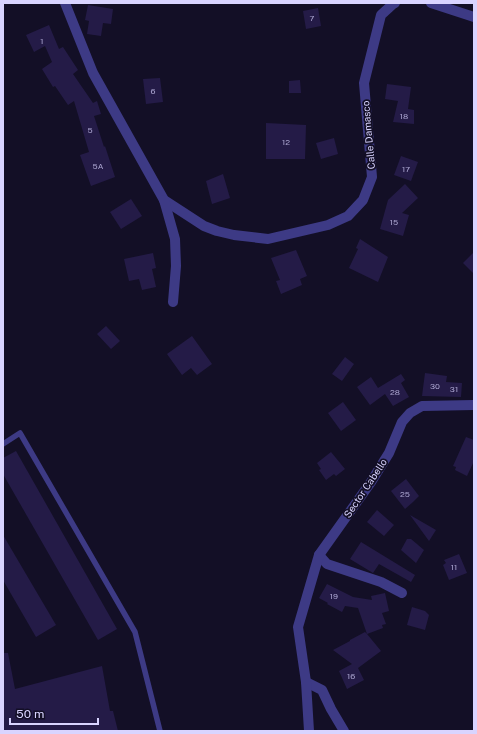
<svg xmlns="http://www.w3.org/2000/svg" width="477" height="734" viewBox="0 0 477 734" font-family="'Public Sans',sans-serif">
  <style>
    .building { fill: #241b47 }
    .lines { fill: none; stroke-linecap: round; stroke-linejoin: round }
    .lane { stroke: #3d3a85; stroke-width: 5.5 }
    .street { stroke: #3d3a85; stroke-width: 10 }
    .labels { text-anchor: middle; dominant-baseline: central; stroke-width: 3.5; stroke-linejoin: round; paint-order: stroke }
    .number-label { font-size: 8px; fill: #aca6d1 }
    .street-label { font-size: 10px; fill: #d9d4ff; stroke: #130f26 }
  </style>
  <rect width="100%" height="100%" fill="#130f26"/>
  <g class="building">
    <path d="M 88,5 L 113,9 L 111,24 L 103,23 L 101,36 L 87,34 L 89,21 L 85,20 Z"/>
    <path d="M 318,8 L 321,26 L 306,29 L 303,11 Z"/>
    <path d="M 49,25 L 59,49 L 63,47 L 78,70 L 73,74 L 93,103 L 97,101 L 101,114 L 94,116 L 104,147 L 105,146 L 115,177 L 91,186 L 80,155 L 89,152 L 74,101 L 68,105 L 55,86 L 53,87 L 42,69 L 52,62 L 45,46 L 34,52 L 26,35 Z"/>
    <path d="M 160,78 L 163,102 L 146,104 L 143,79 Z"/>
    <path d="M 300,80 L 301,93 L 289,93 L 289,81 Z"/>
    <path d="M 387,84 L 411,87 L 408,109 L 414,110 L 414,124 L 393,122 L 398,101 L 385,99 Z"/>
    <path d="M 266,123 L 306,125 L 305,159 L 266,159 Z"/>
    <path d="M 334,138 L 338,154 L 321,159 L 316,143 Z"/>
    <path d="M 401,156 L 418,162 L 411,181 L 394,175 Z"/>
    <path d="M 223,174 L 230,198 L 212,204 L 206,181 Z"/>
    <path d="M 405,184 L 418,198 L 402,213 L 409,215 L 403,236 L 380,229 L 388,200 Z"/>
    <path d="M 131,199 L 142,216 L 121,229 L 110,212 Z"/>
    <path d="M 360,239 L 388,257 L 378,282 L 349,268 L 358,249 L 356,248 Z"/>
    <path d="M 296,250 L 307,276 L 300,279 L 302,285 L 281,294 L 276,281 L 280,280 L 271,258 Z"/>
    <path d="M 474,252 L 474,274 L 463,263 Z"/>
    <path d="M 153,253 L 156,268 L 152,269 L 156,287 L 142,290 L 139,279 L 129,281 L 124,259 Z"/>
    <path d="M 106,326 L 120,341 L 111,349 L 97,334 Z"/>
    <path d="M 192,336 L 212,364 L 197,375 L 191,368 L 182,375 L 167,354 Z"/>
    <path d="M 345,357 L 354,364 L 342,381 L 332,374 Z"/>
    <path d="M 425,373 L 447,376 L 446,382 L 462,383 L 461,397 L 422,396 Z"/>
    <path d="M 401,374 L 405,380 L 401,383 L 409,397 L 393,406 L 385,394 L 370,405 L 357,387 L 371,377 L 378,388 Z"/>
    <path d="M 343,402 L 356,420 L 341,431 L 328,413 Z"/>
    <path d="M 466,437 L 474,440 L 474,461 L 467,476 L 455,470 L 456,467 L 453,466 Z"/>
    <path d="M 16,451 L 117,629 L 98,640 L 3,474 L 3,458 Z"/>
    <path d="M 331,452 L 345,469 L 336,476 L 334,474 L 326,480 L 319,470 L 321,469 L 317,463 Z"/>
    <path d="M 406,479 L 419,496 L 413,502 L 405,509 L 391,491 Z"/>
    <path d="M 377,510 L 394,525 L 384,536 L 367,522 Z"/>
    <path d="M 410,515 L 436,530 L 429,541 Z"/>
    <path d="M 3,535 L 56,625 L 36,637 L 3,580 Z"/>
    <path d="M 407,539 L 411,539 L 424,550 L 416,563 L 401,550 Z"/>
    <path d="M 361,542 L 415,575 L 411,582 L 379,564 L 373,573 L 350,559 Z"/>
    <path d="M 459,554 L 467,573 L 449,580 L 443,565 L 446,563 L 444,560 Z"/>
    <path d="M 327,584 L 353,597 L 372,600 L 371,596 L 385,593 L 389,611 L 382,613 L 386,624 L 382,625 L 383,628 L 367,634 L 381,651 L 358,668 L 364,680 L 347,689 L 339,671 L 352,664 L 333,650 L 350,641 L 350,640 L 365,632 L 367,634 L 358,608 L 345,606 L 342,612 L 327,604 L 328,603 L 319,598 Z"/>
    <path d="M 412,607 L 425,611 L 429,615 L 425,630 L 407,625 Z"/>
    <path d="M 3,653 L 8,653 L 15,689 L 102,666 L 110,711 L 113,711 L 118,731 L 3,731 Z"/>
  </g>
  <g class="lines">
    <path class="lane" d="M 3,444 L 20,433 L 135,632 L 160,731"/>
    <g class="street">
      <path d="M 65,3 L 93,73 L 164,200 L 204,226 L 217,231 L 234,235 L 268,239 L 328,225 L 348,216 L 363,200 L 372,177 L 364,83 L 381,15 L 393,4 L 395,3"/>
      <path d="M 431,3 L 474,17"/>
      <path d="M 164,200 L 175,239 L 176,266 L 173,302"/>
      <path d="M 319,555 L 327,564 L 381,582 L 402,593"/>
      <path d="M 306,682 L 322,690 L 331,709 L 344,731"/>
      <path d="M 309,731 L 306,682 L 298,627 L 319,555 L 371,482 L 389,453 L 402,422 L 410,413 L 422,406 L 474,405"/>
    </g>
  </g>
  <g class="labels">
    <g class="number-label">
      <text x="312" y="18">7</text>
      <text x="42" y="41">1</text>
      <text x="153" y="91">6</text>
      <text x="404" y="116">18</text>
      <text x="90" y="130">5</text>
      <text x="286" y="142">12</text>
      <text x="98" y="166">5A</text>
      <text x="406" y="169">17</text>
      <text x="394" y="222">15</text>
      <text x="435" y="386">30</text>
      <text x="454" y="389">31</text>
      <text x="395" y="392">28</text>
      <text x="405" y="494">25</text>
      <text x="454" y="567">11</text>
      <text x="334" y="596">19</text>
      <text x="351" y="676">16</text>
    </g>
    <g class="street-label">
      <text transform="translate(368 135) rotate(-95)">Calle Damasco</text>
      <text transform="translate(365 488) rotate(-56)">Sector Cabello</text>
    </g>
  </g>
  <rect width="477" height="734" fill="none" stroke="#d9d4ff" stroke-width="8"/>
  <path d="M10 718v6h88v-6" fill="none" stroke="#d9d4ff" stroke-width="2"/>
  <text x="16" y="718" font-size="12" fill="#d9d4ff" stroke="#130f26" stroke-width="3" paint-order="stroke">50 m</text>
</svg>
